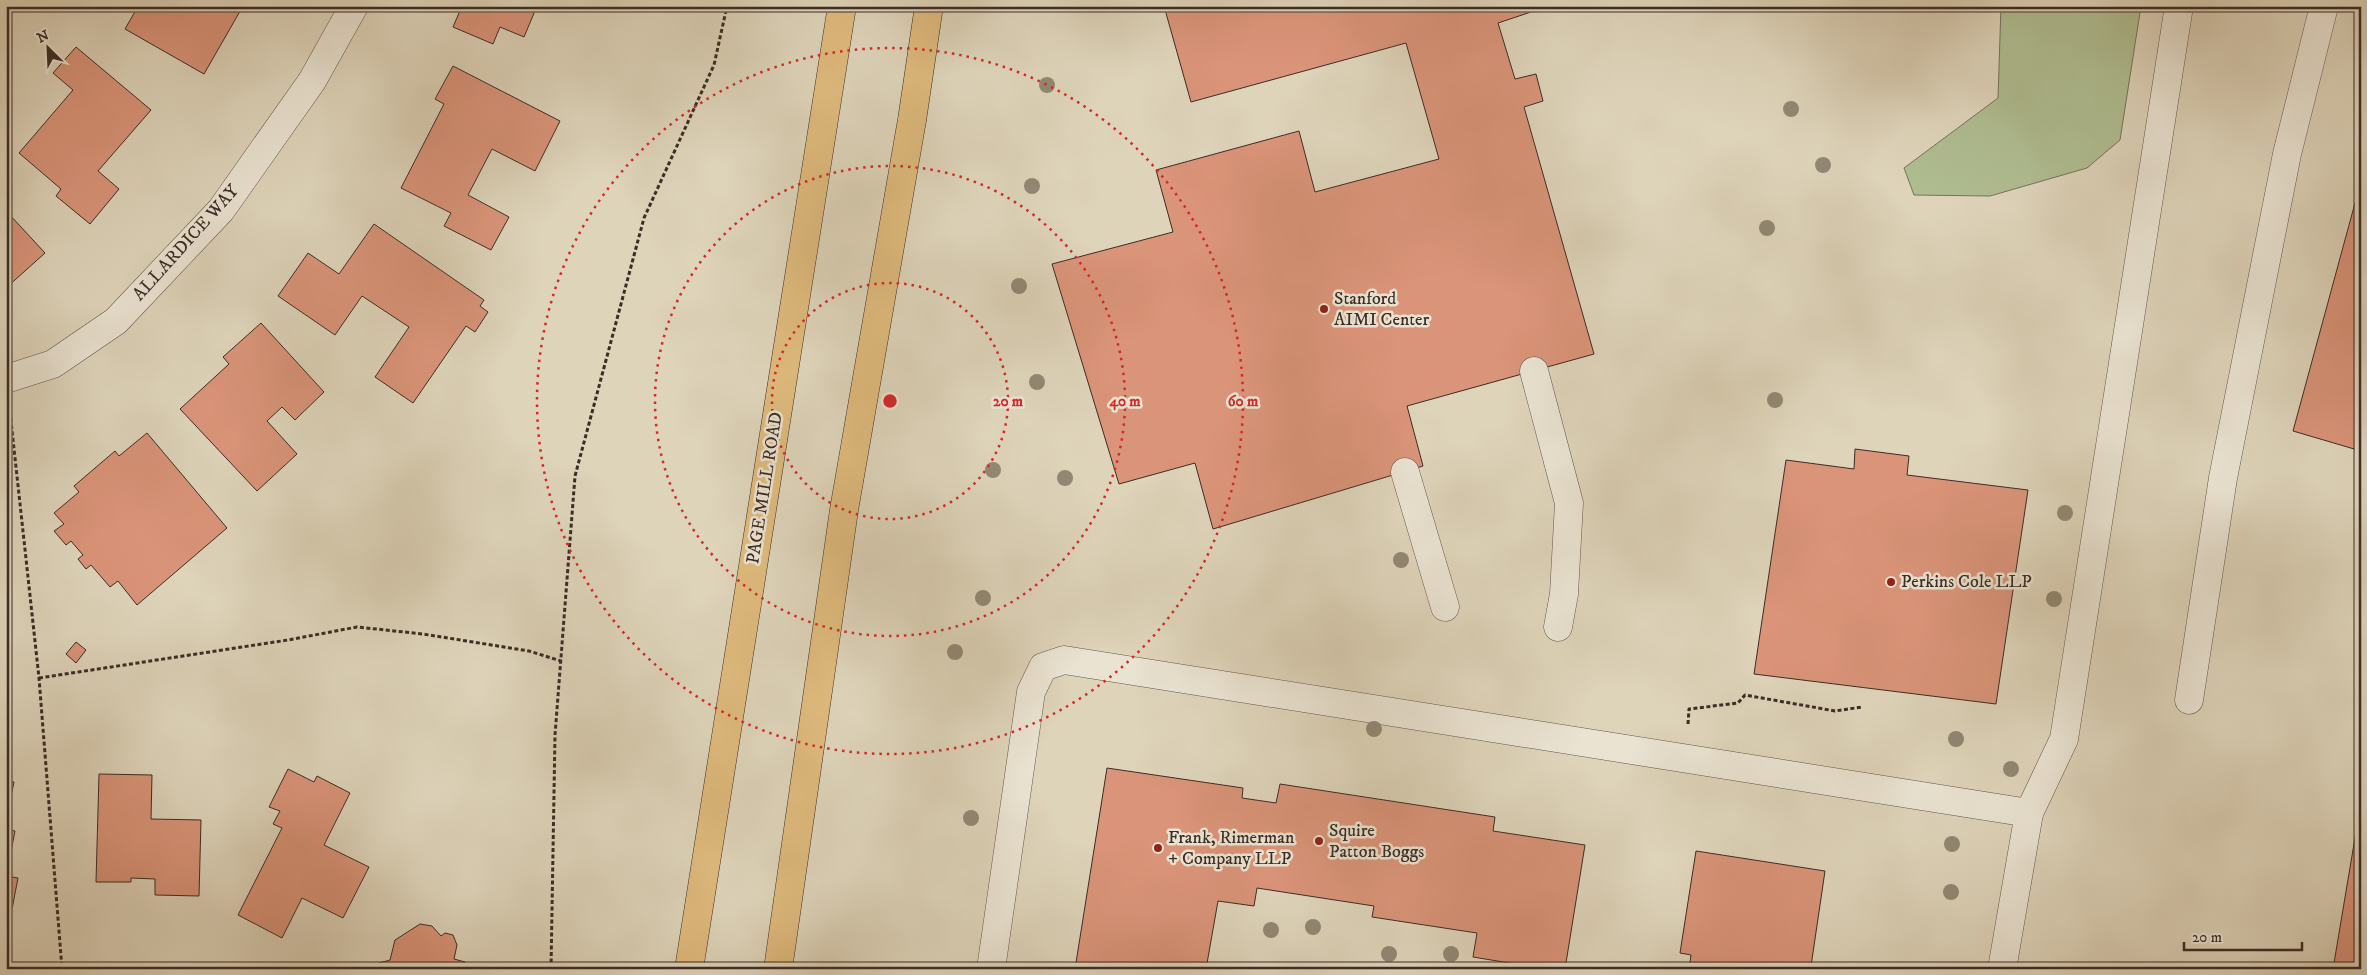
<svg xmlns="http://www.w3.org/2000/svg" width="2367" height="975" viewBox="0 0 2367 975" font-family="'IM FELL DW Pica',serif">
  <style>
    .green { fill: #afbd91; stroke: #76745c }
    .building { fill: #da9479; stroke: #3c2c26 }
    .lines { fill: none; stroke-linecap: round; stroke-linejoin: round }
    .minor-casing { stroke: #64564b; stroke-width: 29 }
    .major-casing { stroke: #3c2c26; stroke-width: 29 }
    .path { stroke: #3c2c26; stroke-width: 3; stroke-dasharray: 4 2.5; stroke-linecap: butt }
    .minor { stroke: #eae3d2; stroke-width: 28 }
    .major { stroke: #dfba7d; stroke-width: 28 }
    .tree { fill: #928874 }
    .ring { fill: none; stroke: #d62828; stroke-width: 2.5; stroke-dasharray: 2.5 5 }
    .poi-dot { fill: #8f2418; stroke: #eae3d2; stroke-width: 2 }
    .labels { text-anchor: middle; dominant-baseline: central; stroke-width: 5; stroke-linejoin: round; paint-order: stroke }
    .street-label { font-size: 18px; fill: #3c2c26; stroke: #eae3d2 }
    .poi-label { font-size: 18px; fill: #3c2c26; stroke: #eae3d2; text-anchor: start }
    .centre { fill: #d62828; stroke: #eae3d2; stroke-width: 2.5 }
    .ring-label { font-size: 15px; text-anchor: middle; font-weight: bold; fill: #d62828; stroke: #eae3d2; stroke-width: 5; stroke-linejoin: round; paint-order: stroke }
  </style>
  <rect width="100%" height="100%" fill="#ded4ba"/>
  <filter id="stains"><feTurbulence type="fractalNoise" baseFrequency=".004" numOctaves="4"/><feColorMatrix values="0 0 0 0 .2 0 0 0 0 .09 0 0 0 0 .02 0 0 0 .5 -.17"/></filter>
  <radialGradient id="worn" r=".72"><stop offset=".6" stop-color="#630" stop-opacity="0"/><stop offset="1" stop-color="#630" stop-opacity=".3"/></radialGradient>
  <path class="green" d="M 2001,6 L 2141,6 L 2120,140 L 2087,168 L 1990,196 L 1914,195 L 1904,168 L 1998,98 Z"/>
  <g class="building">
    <path d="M 134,6 L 243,6 L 204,74 L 125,29 L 137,8 Z"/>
    <path d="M 462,6 L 537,6 L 524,37 L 500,27 L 493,44 L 453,27 Z"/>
    <path d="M 1164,6 L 1549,6 L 1498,23 L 1515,79 L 1536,74 L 1543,101 L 1524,107 L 1594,354 L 1407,406 L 1423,466 L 1213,529 L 1195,463 L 1119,484 L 1052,264 L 1173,232 L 1156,170 L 1299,131 L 1315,192 L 1439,159 L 1406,43 L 1191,102 Z"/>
    <path d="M 76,47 L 151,110 L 98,171 L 119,189 L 90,224 L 56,196 L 61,189 L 19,153 L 73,90 L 53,73 Z"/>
    <path d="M 453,66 L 560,121 L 535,171 L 492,149 L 468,195 L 509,217 L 491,250 L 444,226 L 451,213 L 401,188 L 444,104 L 435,99 Z"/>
    <path d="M 2361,181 L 2361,451 L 2293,431 Z"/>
    <path d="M 9,214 L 45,253 L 6,288 L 6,217 Z"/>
    <path d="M 374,224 L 484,300 L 480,306 L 488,312 L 475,332 L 466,326 L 413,403 L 375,377 L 409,327 L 362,296 L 335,335 L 278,296 L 308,253 L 339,274 Z"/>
    <path d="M 261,323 L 324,392 L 295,420 L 282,407 L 267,421 L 297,454 L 257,491 L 180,409 L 229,364 L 223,357 Z"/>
    <path d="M 147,433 L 227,528 L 137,605 L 118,581 L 110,587 L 91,565 L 86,569 L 78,559 L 83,555 L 71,541 L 66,545 L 54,531 L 64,524 L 54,513 L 79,492 L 74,486 L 115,451 L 119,456 Z"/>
    <path d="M 1855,449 L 1909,456 L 1907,475 L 2028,490 L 1996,704 L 1754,674 L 1786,460 L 1854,469 Z"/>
    <path d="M 76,642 L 86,650 L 76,663 L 66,654 Z"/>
    <path d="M 1107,768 L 1243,788 L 1242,798 L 1276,803 L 1280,784 L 1495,817 L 1493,831 L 1585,845 L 1565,969 L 1546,969 L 1473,957 L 1477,933 L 1372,917 L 1374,906 L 1257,888 L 1254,906 L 1218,901 L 1206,969 L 1075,969 Z"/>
    <path d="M 288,769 L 314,782 L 317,776 L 350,793 L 324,845 L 369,867 L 343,918 L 302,898 L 282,938 L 238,915 L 282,828 L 273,824 L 280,811 L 269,807 Z"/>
    <path d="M 99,774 L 152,775 L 151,819 L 201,820 L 199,896 L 155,895 L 155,879 L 131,878 L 131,882 L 96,882 Z"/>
    <path d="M 6,780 L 14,782 L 6,821 Z"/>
    <path d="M 2361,802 L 2361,969 L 2333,969 Z"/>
    <path d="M 6,829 L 15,831 L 7,872 L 6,872 Z"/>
    <path d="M 1696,851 L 1825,871 L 1811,966 L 1825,969 L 1689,969 L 1691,955 L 1680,953 Z"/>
    <path d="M 6,876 L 18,878 L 12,909 L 6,908 Z"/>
    <path d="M 420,924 L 432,926 L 441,936 L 445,933 L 453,935 L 457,945 L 454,959 L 465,962 L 464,969 L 357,969 L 390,960 L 395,940 Z"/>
  </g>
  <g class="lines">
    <g class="minor-casing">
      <g id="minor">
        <path d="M 1534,371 L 1569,503 L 1564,594 L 1558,627"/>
        <path d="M 6,379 L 53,364 L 116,321 L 221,210 L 312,81 L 354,6"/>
        <path d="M 1405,472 L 1445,607"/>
        <path d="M 2189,700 L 2223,478 L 2287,154 L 2324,6"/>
        <path d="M 991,969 L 1031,692 L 1043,667 L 1064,660 L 2029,813"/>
        <path d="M 2002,969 L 2029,813 L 2064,739 L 2179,6"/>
      </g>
    </g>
    <g class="major-casing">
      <g id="major">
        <path d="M 689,969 L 842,6"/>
        <path d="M 778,969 L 844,510 L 912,120 L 929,6"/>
      </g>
    </g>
    <g class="path">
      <path d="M 10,412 L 39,678 L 62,969"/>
      <path d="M 39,678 L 288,640 L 357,627 L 423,634 L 529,651 L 561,661"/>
      <path d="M 1688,724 L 1689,709 L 1738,703 L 1745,695 L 1835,711 L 1862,707"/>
      <path d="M 551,969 L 555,735 L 575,476 L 644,218 L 714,65 L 727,6"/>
    </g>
    <use href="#minor" class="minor"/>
    <use href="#major" class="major"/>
  </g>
  <g class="tree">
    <circle cx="1047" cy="85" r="8"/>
    <circle cx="1791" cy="109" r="8"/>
    <circle cx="1823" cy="165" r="8"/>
    <circle cx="1032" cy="186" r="8"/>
    <circle cx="1767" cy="228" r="8"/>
    <circle cx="1019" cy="286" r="8"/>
    <circle cx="1037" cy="382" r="8"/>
    <circle cx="1775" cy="400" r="8"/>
    <circle cx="993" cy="470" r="8"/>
    <circle cx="1065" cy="478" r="8"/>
    <circle cx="2065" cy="513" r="8"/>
    <circle cx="1401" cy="560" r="8"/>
    <circle cx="983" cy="598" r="8"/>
    <circle cx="2054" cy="599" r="8"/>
    <circle cx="955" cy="652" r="8"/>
    <circle cx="1374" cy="729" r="8"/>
    <circle cx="1956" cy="739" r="8"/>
    <circle cx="2011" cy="769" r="8"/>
    <circle cx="971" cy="818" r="8"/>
    <circle cx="1952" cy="844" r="8"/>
    <circle cx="1951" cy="892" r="8"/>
    <circle cx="1313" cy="927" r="8"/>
    <circle cx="1271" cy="930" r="8"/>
    <circle cx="1389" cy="954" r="8"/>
    <circle cx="1451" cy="954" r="8"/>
  </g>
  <g class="ring">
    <circle cx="890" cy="401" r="118"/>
    <circle cx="890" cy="401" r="235"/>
    <circle cx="890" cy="401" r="353"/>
  </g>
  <g class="poi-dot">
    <circle cx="1324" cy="309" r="5"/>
    <circle cx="1891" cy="582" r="5"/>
    <circle cx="1319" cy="841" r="5"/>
    <circle cx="1158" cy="848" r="5"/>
  </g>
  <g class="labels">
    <g class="street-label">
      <text transform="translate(186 243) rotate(-48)">ALLARDICE WAY</text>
      <text transform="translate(765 488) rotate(-81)">PAGE MILL ROAD</text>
    </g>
    <g class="poi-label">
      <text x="1334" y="299">Stanford<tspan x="1334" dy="21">AIMI Center</tspan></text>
      <text x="1901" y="582">Perkins Cole LLP</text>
      <text x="1329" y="831">Squire<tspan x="1329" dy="21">Patton Boggs</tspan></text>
      <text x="1168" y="838">Frank, Rimerman<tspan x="1168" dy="21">+ Company LLP</tspan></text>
    </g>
  </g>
  <circle cx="890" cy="401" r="8" class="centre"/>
  <g class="ring-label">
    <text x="1008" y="406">20 m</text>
    <text x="1125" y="406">40 m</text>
    <text x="1243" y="406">60 m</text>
  </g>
  <rect width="2367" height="975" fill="none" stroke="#ded4ba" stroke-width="25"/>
  <rect x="8" y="8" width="2352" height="960" fill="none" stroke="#3c2c26" stroke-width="2.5"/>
  <rect x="12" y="12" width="2342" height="950" fill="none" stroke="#3c2c26"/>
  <g transform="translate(48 48) rotate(336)" stroke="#eae3d2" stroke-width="4" paint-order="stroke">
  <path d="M0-4L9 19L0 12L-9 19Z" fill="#3c2c26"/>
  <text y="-8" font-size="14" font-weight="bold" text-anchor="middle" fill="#3c2c26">N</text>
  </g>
  <path d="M2184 942v8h118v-8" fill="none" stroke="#3c2c26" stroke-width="2.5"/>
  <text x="2192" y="942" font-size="15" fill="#3c2c26" stroke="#eae3d2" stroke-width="4" paint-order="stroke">20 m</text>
  <rect width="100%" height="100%" filter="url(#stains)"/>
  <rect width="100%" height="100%" fill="url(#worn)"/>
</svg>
